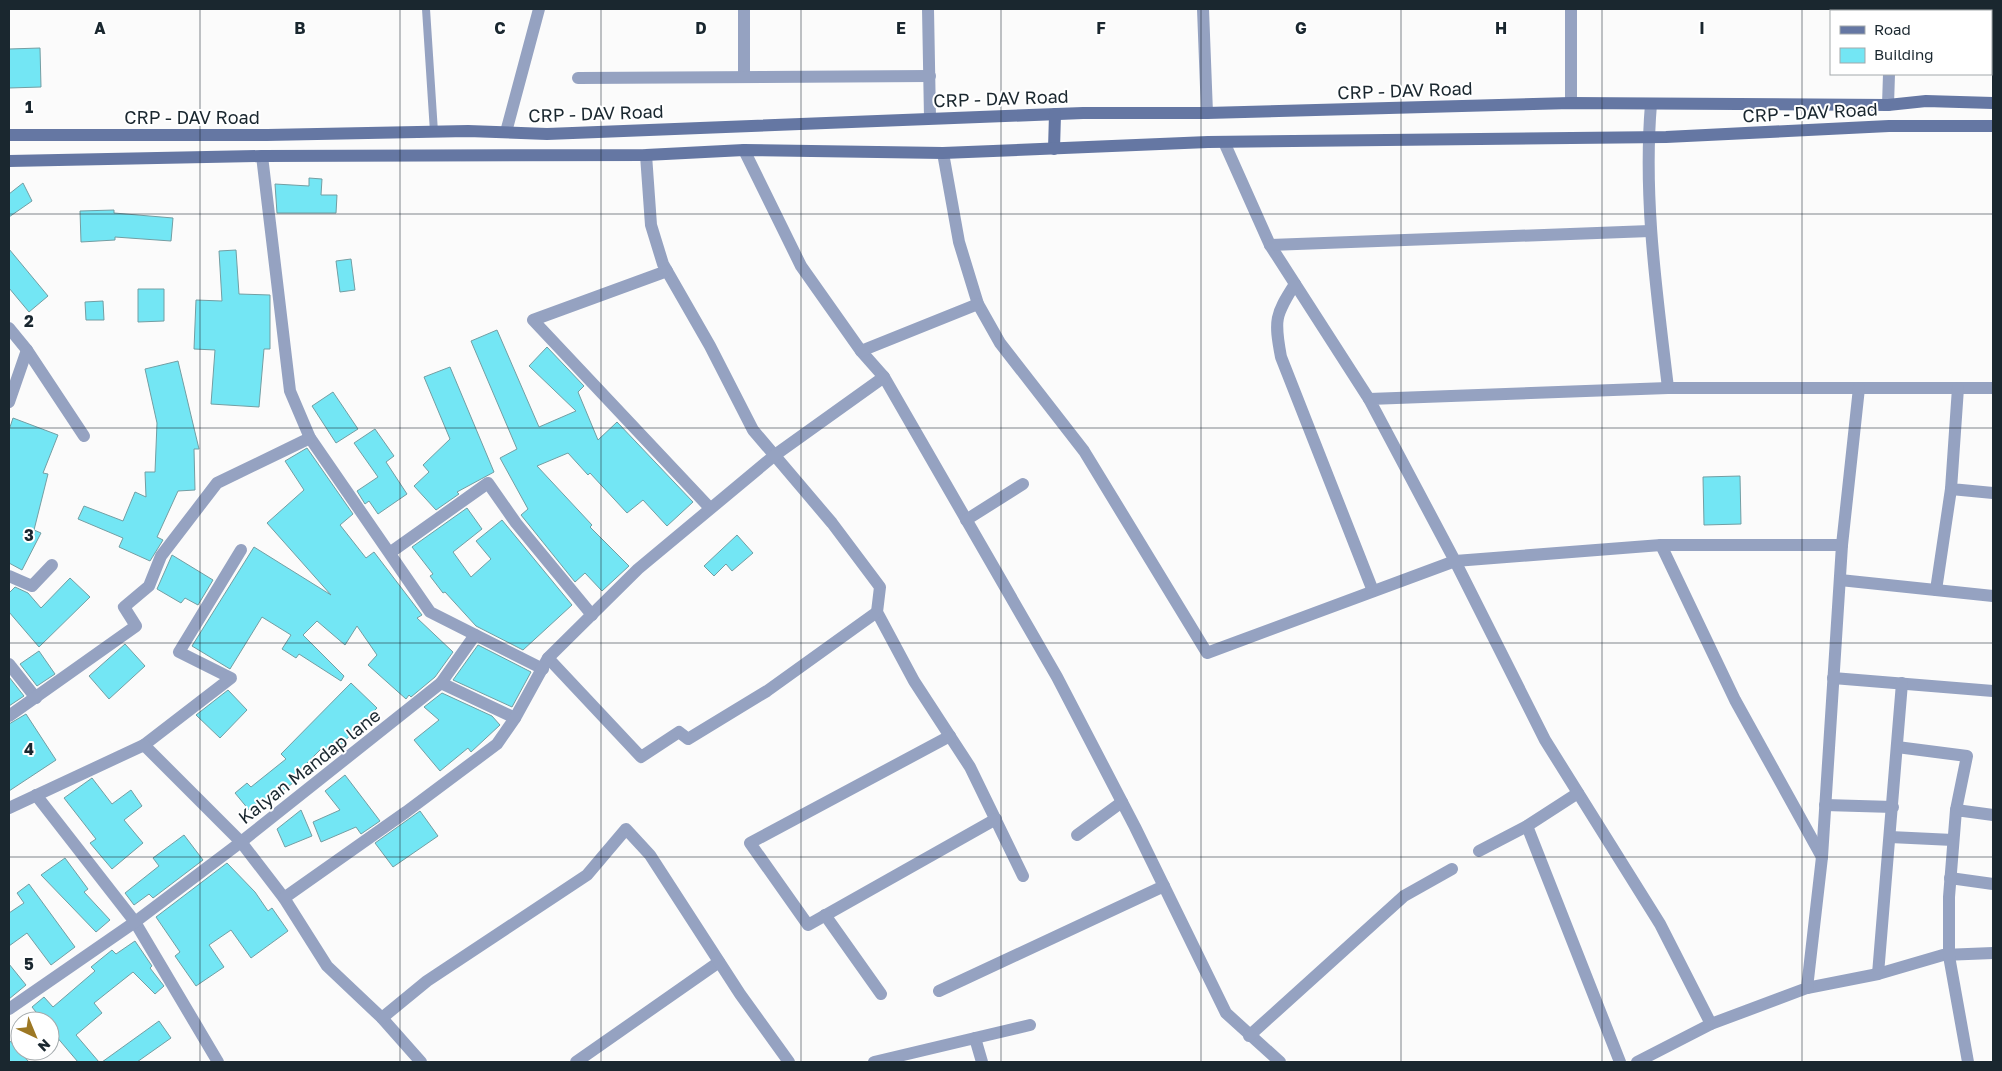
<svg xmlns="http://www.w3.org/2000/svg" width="2002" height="1071" viewBox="0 0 2002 1071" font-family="'Golos Text',sans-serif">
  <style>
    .building { fill: #73e6f4; stroke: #739ea3 }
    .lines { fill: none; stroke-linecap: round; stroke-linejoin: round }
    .lane { stroke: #95a2c1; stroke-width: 8 }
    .street { stroke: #95a2c1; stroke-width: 12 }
    .secondary { stroke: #6577a3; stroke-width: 12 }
    .grid { fill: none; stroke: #1a272f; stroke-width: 1; stroke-opacity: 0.55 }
    .labels { text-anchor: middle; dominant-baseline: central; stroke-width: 4; stroke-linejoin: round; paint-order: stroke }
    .street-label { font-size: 18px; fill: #1a272f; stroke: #fff }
    .grid-label { font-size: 16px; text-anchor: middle; font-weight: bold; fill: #1a272f; stroke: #fff; stroke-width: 4; stroke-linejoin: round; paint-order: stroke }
  </style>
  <rect width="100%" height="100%" fill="#fbfbfb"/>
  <g class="building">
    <path d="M 40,48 L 41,87 L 9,88 L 9,49 Z"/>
    <path d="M 309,178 L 322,179 L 321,195 L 337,195 L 336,213 L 277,213 L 275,184 L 309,186 Z"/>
    <path d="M 23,183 L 32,201 L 9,217 L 9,194 Z"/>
    <path d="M 114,210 L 114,213 L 173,218 L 171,241 L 115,237 L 115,240 L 81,242 L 80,211 Z"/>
    <path d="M 9,249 L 48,296 L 29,312 L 9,288 Z"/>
    <path d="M 236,250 L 239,294 L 270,295 L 270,349 L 264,349 L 259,407 L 211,404 L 215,350 L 194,349 L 196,300 L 222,301 L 219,251 Z"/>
    <path d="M 351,259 L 355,290 L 340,292 L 336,261 Z"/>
    <path d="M 138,289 L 164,289 L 164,321 L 138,322 Z"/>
    <path d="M 103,301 L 104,320 L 86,320 L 85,302 Z"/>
    <path d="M 497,330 L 539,427 L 576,411 L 529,366 L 547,347 L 584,386 L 578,392 L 598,440 L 617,422 L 693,502 L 667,526 L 643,500 L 627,513 L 590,473 L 588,475 L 568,453 L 537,466 L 592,525 L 590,527 L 629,566 L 602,591 L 585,573 L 575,582 L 521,515 L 528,509 L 500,458 L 517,449 L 471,341 Z"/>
    <path d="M 178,361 L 199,449 L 194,449 L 195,490 L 178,491 L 157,537 L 163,540 L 150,561 L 119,547 L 123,538 L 78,519 L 84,506 L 123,521 L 135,492 L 146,497 L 145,472 L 155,472 L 157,423 L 145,369 Z"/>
    <path d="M 450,367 L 494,472 L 457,492 L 459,494 L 436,510 L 414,486 L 429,472 L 423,465 L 450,439 L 424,377 Z"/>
    <path d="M 333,392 L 358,429 L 336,443 L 312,406 Z"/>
    <path d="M 13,418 L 58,435 L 43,473 L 48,474 L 34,530 L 41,533 L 22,570 L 9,563 L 9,430 Z"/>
    <path d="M 375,429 L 394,456 L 386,462 L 407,494 L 378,514 L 369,501 L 365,504 L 357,491 L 378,477 L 354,443 Z"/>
    <path d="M 307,448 L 353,514 L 340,525 L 366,558 L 374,552 L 422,615 L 417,618 L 453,652 L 435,677 L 411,697 L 409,695 L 406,699 L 368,665 L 377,655 L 357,626 L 345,645 L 317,621 L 303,635 L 344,676 L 341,681 L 299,654 L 296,658 L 282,649 L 291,635 L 262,617 L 230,669 L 192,646 L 254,547 L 331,595 L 267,523 L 304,490 L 285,461 Z"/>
    <path d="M 1740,476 L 1741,524 L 1704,525 L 1703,477 Z"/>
    <path d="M 467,508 L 482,529 L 453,552 L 471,577 L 491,559 L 476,541 L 502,520 L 572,605 L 523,650 L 476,626 L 445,592 L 443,593 L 430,576 L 433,574 L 412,547 Z"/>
    <path d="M 737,535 L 753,553 L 732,571 L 726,564 L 714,576 L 704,566 Z"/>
    <path d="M 172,555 L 213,580 L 198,605 L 185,598 L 181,603 L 157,589 Z"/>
    <path d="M 70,578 L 90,597 L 39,647 L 9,612 L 9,593 L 15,587 L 28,593 L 41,608 Z"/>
    <path d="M 125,644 L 145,666 L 109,699 L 89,676 Z"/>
    <path d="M 478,645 L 531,672 L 512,707 L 453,680 Z"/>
    <path d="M 39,651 L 55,674 L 37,686 L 20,664 Z"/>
    <path d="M 9,677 L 24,696 L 9,706 Z"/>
    <path d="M 351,683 L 377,708 L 331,755 L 323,747 L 291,779 L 294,782 L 266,805 L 263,798 L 249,810 L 235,793 L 247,783 L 251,787 L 286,759 L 281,754 Z"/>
    <path d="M 228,690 L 247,710 L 220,738 L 196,715 Z"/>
    <path d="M 442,693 L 492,716 L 500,725 L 471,752 L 468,748 L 440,771 L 414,740 L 439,720 L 424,707 Z"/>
    <path d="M 26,714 L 56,760 L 9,791 L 9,724 Z"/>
    <path d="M 345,775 L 380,821 L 361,834 L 356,827 L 321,842 L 313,822 L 340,810 L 325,791 Z"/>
    <path d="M 92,778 L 112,804 L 131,790 L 142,806 L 124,820 L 143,843 L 112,869 L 90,843 L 96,839 L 64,798 Z"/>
    <path d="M 301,810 L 312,836 L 285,847 L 277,829 Z"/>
    <path d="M 420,811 L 438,836 L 393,867 L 375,843 Z"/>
    <path d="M 184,835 L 203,860 L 153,898 L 149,894 L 134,905 L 125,893 L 159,866 L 153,858 Z"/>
    <path d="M 65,858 L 88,889 L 84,892 L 110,920 L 96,932 L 41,875 Z"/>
    <path d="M 227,863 L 255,892 L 268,911 L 272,908 L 288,931 L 251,958 L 231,930 L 209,945 L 224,967 L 196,986 L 175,956 L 180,952 L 156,917 Z"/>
    <path d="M 29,884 L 75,947 L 51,965 L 27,933 L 9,946 L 9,913 L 24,903 L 17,893 Z"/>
    <path d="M 135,941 L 152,966 L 150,968 L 164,986 L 155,994 L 133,972 L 94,1003 L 102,1013 L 76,1035 L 99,1062 L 78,1062 L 50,1029 L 50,1021 L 43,1021 L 32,1007 L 44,997 L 53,1007 L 95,971 L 91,967 L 112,950 L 116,954 Z"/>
    <path d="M 9,964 L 26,985 L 9,999 Z"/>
    <path d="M 159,1021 L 171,1038 L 137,1062 L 102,1062 Z"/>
    <path d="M 9,1040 L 29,1062 L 9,1062 Z"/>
  </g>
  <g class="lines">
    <path class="lane" d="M 426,9 L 434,132"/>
    <g class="street">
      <path d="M 744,9 L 744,77"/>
      <path d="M 928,9 L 930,118"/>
      <path d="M 1203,9 L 1207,113"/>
      <path d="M 1571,9 L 1571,103"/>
      <path d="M 1890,11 L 1890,9"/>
      <path d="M 578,78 L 930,76"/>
      <path d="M 1651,104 C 1643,199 1657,294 1668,388 L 1993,388"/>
      <path d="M 1888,105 L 1889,74"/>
      <path d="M 506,132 L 539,9"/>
      <path d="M 1224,142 L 1270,245 L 1369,399"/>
      <path d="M 744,150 L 801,266 L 861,351 L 884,377 L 1057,677 L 1135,827 L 1226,1013 L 1280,1062"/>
      <path d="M 943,153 L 959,242 L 978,304 L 1000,343 L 1084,451 L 1207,653 L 1455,561 L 1545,740 L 1660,924 L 1711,1024"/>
      <path d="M 646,155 L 651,225 L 663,264 L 710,346 L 753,430 L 832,523 L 880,587 L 877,612 L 914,681 L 970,767 L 1023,876"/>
      <path d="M 262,156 L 290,391 L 310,438 L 430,612 L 543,669"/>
      <path d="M 1270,245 L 1650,231"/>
      <path d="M 667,271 L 533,320 L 710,508"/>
      <path d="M 1295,284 C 1275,315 1274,320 1281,357 L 1373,591"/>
      <path d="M 9,328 L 27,350 L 84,436"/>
      <path d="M 861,351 L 978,304"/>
      <path d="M 1958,388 L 1951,489 L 1993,493"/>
      <path d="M 9,402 L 27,350"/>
      <path d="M 966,520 L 1023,484"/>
      <path d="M 1661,545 L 1735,700 L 1822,857"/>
      <path d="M 1842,545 L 1859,388"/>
      <path d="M 391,552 L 488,483 L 516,523 L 592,615"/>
      <path d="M 9,576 L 32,586 L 52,565"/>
      <path d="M 1840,580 L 1993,596"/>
      <path d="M 1936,590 L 1951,489"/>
      <path d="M 548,658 L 641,757 L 679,732 L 688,739 L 767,691 L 877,612"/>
      <path d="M 9,664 L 36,698"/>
      <path d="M 1833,678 L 1993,691"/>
      <path d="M 441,683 L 475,635"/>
      <path d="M 9,716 L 136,626 L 124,607 L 149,586 L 161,556 L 217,483 L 310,438"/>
      <path d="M 950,736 L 750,843 L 808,925 L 996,819"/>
      <path d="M 144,745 L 231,678 L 179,652 L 241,550"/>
      <path d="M 1897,747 L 1967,756 L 1956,810"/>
      <path d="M 36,795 L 135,922 L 218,1062"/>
      <path d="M 1825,805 L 1893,807"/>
      <path d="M 9,808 L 144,745 L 241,842 L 441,683 L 515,718"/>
      <path d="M 1527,826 L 1620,1062"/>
      <path d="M 1077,835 L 1122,802"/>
      <path d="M 1890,837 L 1953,840"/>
      <path d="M 1479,851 L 1527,826 L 1578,793"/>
      <path d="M 1950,878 L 1993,884"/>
      <path d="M 825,915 L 881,994"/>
      <path d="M 1878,974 L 1902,683"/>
      <path d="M 1807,988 L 1878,974 L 1943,955 L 1993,953"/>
      <path d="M 939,991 L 1164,886"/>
      <path d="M 9,1009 L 135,922 L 241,842 L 284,898"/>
      <path d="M 382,1018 L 421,1062"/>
      <path d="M 1249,1036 L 1404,896 L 1452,869"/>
      <path d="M 975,1038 L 1030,1025"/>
      <path d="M 576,1062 L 719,962"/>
      <path d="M 789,1062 L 740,994 L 650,855 L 626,829 L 587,875 L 427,981 L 382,1018 L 327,966 L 284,898 L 406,812 L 497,744 L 515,718 L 548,658 L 638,569 L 775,455 L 884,377"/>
      <path d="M 874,1062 L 975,1038 L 982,1062"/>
      <path d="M 1637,1062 L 1711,1024 L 1807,988 L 1822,857 L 1842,545 L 1661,545 L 1455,561 L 1369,399 L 1668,388"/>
      <path d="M 1968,1062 L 1949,956 L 1949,897 L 1956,810 L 1993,815"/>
    </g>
    <g class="secondary">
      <path d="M 9,135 L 267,135 L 468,131 L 547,134 L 1083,113 L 1207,113 L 1571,103 L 1888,105 L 1926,101 L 1993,103"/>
      <path d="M 1054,149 L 1055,114"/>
      <path d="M 9,161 L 262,156 L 646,155 L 744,150 L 943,153 L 1208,142 L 1666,137 L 1889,126 L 1993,126"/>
    </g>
  </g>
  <path class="grid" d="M 200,9 L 200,1062M 400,9 L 400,1062M 601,9 L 601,1062M 801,9 L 801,1062M 1001,9 L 1001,1062M 1201,9 L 1201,1062M 1401,9 L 1401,1062M 1602,9 L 1602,1062M 1802,9 L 1802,1062M 9,214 L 1993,214M 9,428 L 1993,428M 9,643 L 1993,643M 9,857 L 1993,857"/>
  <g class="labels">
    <g class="street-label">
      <text transform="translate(1405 90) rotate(-2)">CRP - DAV Road</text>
      <text transform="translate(1001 98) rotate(-2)">CRP - DAV Road</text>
      <text transform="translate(1810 112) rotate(-3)">CRP - DAV Road</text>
      <text transform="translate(596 113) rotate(-2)">CRP - DAV Road</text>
      <text x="192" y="117">CRP - DAV Road</text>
      <text transform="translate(309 766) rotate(-38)">Kalyan Mandap lane</text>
    </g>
  </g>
  <g class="grid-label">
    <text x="100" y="34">A</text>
    <text x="300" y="34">B</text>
    <text x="500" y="34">C</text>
    <text x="701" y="34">D</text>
    <text x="901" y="34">E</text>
    <text x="1101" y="34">F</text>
    <text x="1301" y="34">G</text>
    <text x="1501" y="34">H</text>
    <text x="1702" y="34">I</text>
    <text x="29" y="113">1</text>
    <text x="29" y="327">2</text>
    <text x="29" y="541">3</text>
    <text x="29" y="755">4</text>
    <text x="29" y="970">5</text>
  </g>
  <rect width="2002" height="1071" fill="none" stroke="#1a272f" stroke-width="20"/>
  <rect x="1830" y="10" width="162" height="65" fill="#ffffff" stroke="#a3a9ac"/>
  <rect x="1840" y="26" width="25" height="8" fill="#6577a3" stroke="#a3a9ac"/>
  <text x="1874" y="35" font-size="15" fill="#1a272f">Road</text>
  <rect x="1840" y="48" width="25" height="15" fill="#73e6f4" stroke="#a3a9ac"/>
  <text x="1874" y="60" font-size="15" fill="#1a272f">Building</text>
  <g transform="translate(35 1036) rotate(136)"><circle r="24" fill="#ffffff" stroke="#a3a9ac"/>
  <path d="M0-4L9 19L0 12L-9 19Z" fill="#9d7824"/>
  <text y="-8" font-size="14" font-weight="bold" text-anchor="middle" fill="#1a272f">N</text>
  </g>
</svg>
